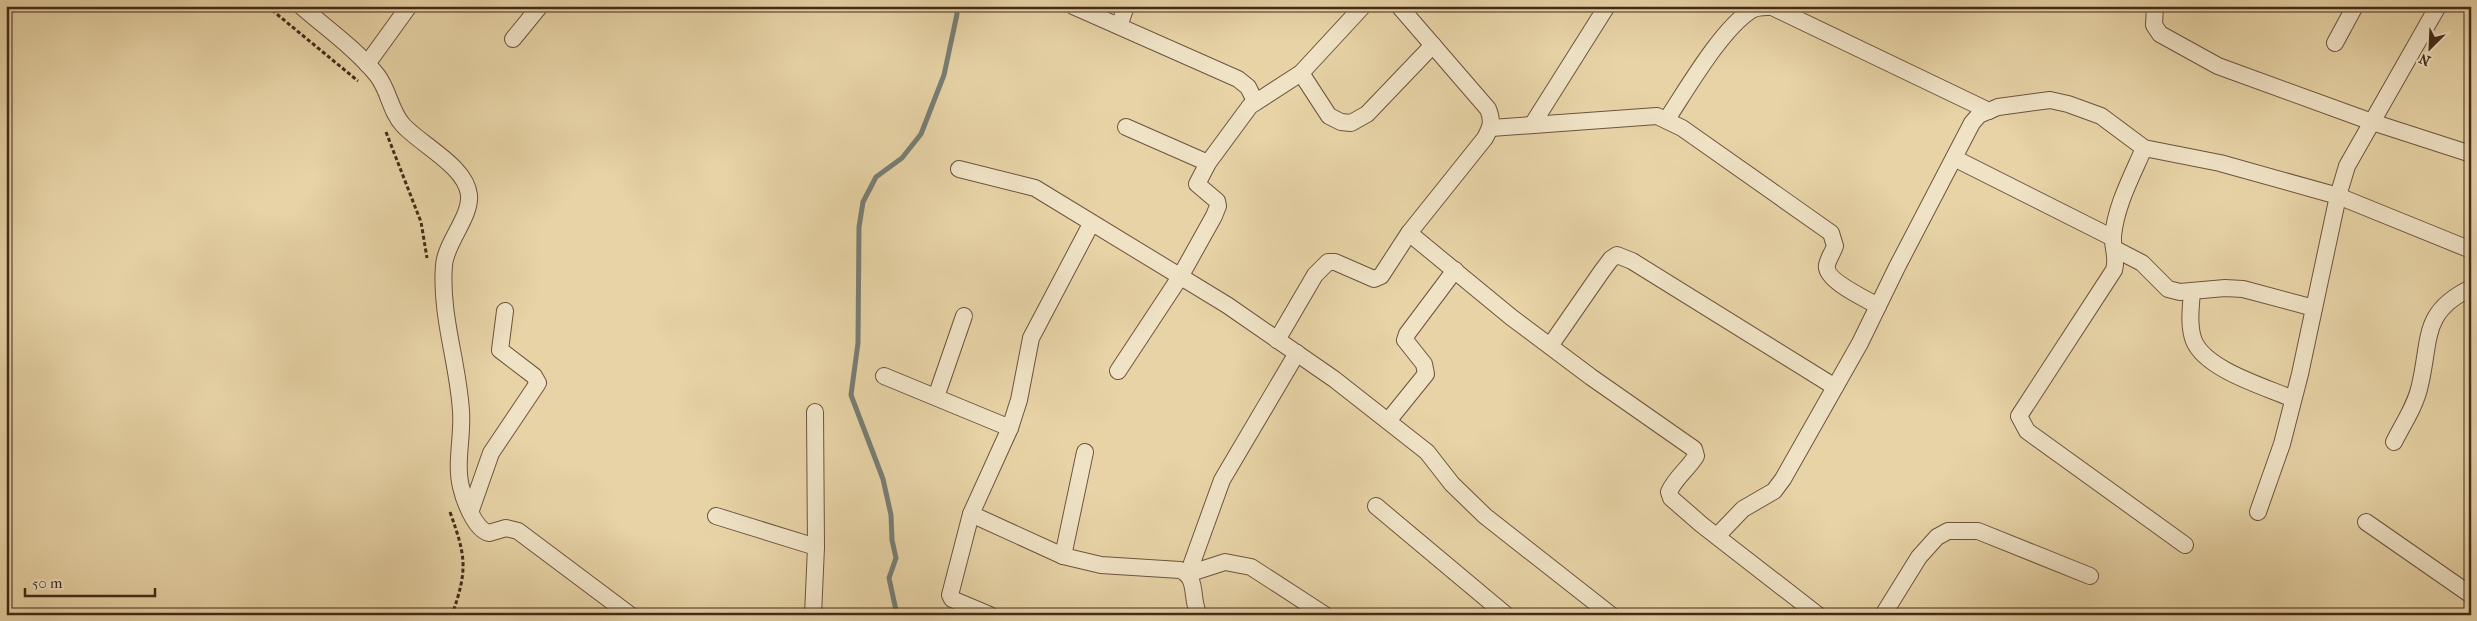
<svg xmlns="http://www.w3.org/2000/svg" width="2477" height="621" viewBox="0 0 2477 621" font-family="'IM FELL French Canon',serif">
  <style>
    .lines { fill: none; stroke-linecap: round; stroke-linejoin: round }
    .stream { stroke: #777e74; stroke-width: 5 }
    .minor-casing { stroke: #6c543d; stroke-width: 18 }
    .path { stroke: #432a1a; stroke-width: 3; stroke-dasharray: 4 2.5; stroke-linecap: butt }
    .minor { stroke: #efe2c5; stroke-width: 16 }
  </style>
  <rect width="100%" height="100%" fill="#e7d3a6"/>
  <filter id="stains"><feTurbulence type="fractalNoise" baseFrequency=".004" numOctaves="4"/><feColorMatrix values="0 0 0 0 .2 0 0 0 0 .09 0 0 0 0 .02 0 0 0 .5 -.17"/></filter>
  <radialGradient id="worn" r=".72"><stop offset=".6" stop-color="#630" stop-opacity="0"/><stop offset="1" stop-color="#630" stop-opacity=".3"/></radialGradient>
  <g class="lines">
    <path class="stream" d="M 897,615 L 889,578 L 896,558 L 892,540 L 891,515 L 883,479 L 851,395 L 858,343 L 859,227 L 863,202 L 876,177 L 902,158 L 921,134 L 944,75 L 957,14 L 956,6"/>
    <g class="minor-casing">
      <g id="minor">
        <path d="M 301,6 C 326,28 356,49 377,75 C 389,90 390,111 403,125 C 421,145 466,166 469,195 C 471,217 446,242 444,265 C 440,315 458,362 461,411 C 463,436 455,463 461,487 C 464,500 475,530 489,533 L 506,528 L 518,531 L 630,615"/>
        <path d="M 1073,6 L 1238,79 L 1248,87 L 1255,101"/>
        <path d="M 2155,6 L 2154,25 L 2160,34 L 2218,66 L 2372,122 L 2471,154"/>
        <path d="M 1119,26 L 1126,6"/>
        <path d="M 513,39 L 540,6"/>
        <path d="M 2335,43 L 2355,6"/>
        <path d="M 367,64 L 409,6"/>
        <path d="M 1301,73 L 1329,116 L 1341,122 L 1351,123 L 1367,114 L 1433,45"/>
        <path d="M 1667,119 C 1687,89 1721,30 1750,11 C 1757,6 1764,7 1772,7 L 1989,111"/>
        <path d="M 1532,125 L 1607,6"/>
        <path d="M 1126,127 L 1208,163"/>
        <path d="M 1491,128 L 1657,116 L 1682,128 L 1831,233 L 1835,246 C 1833,252 1828,259 1827,265 C 1824,280 1866,299 1878,306"/>
        <path d="M 2144,148 C 2132,176 2116,205 2113,236 C 2112,248 2118,257 2114,270 L 2019,416 L 2027,431 L 2185,545"/>
        <path d="M 1954,158 L 2113,238"/>
        <path d="M 959,169 L 1035,188 L 1227,305 L 1334,379 L 1427,452 L 1452,484 L 1485,516 L 1611,615"/>
        <path d="M 1091,224 L 1031,338 L 1019,400 L 1010,428 L 971,514 L 1063,556 L 1101,565 L 1180,570 C 1199,578 1190,599 1199,615"/>
        <path d="M 1409,233 L 1511,317 L 1591,377 L 1694,449 L 1696,456 C 1688,469 1675,478 1669,492 L 1671,498 L 1702,525 L 1818,615"/>
        <path d="M 2115,249 L 2142,263 L 2168,289 L 2180,292 L 2225,288 L 2243,289 L 2314,308"/>
        <path d="M 2192,291 C 2191,306 2188,326 2194,341 C 2206,370 2266,387 2293,399"/>
        <path d="M 1277,340 L 1315,275 L 1328,262 L 1335,262 L 1374,279 L 1381,276 L 1409,233 L 1485,138 C 1491,127 1493,121 1488,109 L 1399,6"/>
        <path d="M 1550,346 L 1602,271 L 1611,259 L 1617,255 L 1632,261 L 1835,387"/>
        <path d="M 1118,371 L 1180,277 L 1214,216 L 1218,206 L 1217,201 L 1197,184 L 1208,163 L 1250,106 L 1301,73 L 1363,6"/>
        <path d="M 884,376 L 1010,428"/>
        <path d="M 936,397 L 964,316"/>
        <path d="M 1388,421 L 1426,374 L 1424,364 L 1405,340 L 1407,334 L 1455,270"/>
        <path d="M 2394,442 C 2403,424 2416,405 2420,385 C 2431,339 2421,312 2471,288"/>
        <path d="M 1376,506 L 1506,615"/>
        <path d="M 471,510 L 491,453 L 538,383 L 534,376 L 500,350 L 505,311"/>
        <path d="M 2258,512 L 2282,444 L 2300,374 L 2338,196 L 2347,166 L 2438,6"/>
        <path d="M 971,514 L 950,595 L 952,599 L 990,615"/>
        <path d="M 716,516 L 816,547"/>
        <path d="M 2366,522 L 2471,595"/>
        <path d="M 1717,536 L 1743,509 L 1774,491 L 1783,479 L 1860,343 L 1897,267 L 1972,123 L 1979,115 L 1998,107 L 2050,100 L 2068,104 L 2101,116 L 2144,148 L 2220,163 L 2338,196 L 2471,250"/>
        <path d="M 1063,556 L 1085,452"/>
        <path d="M 1188,574 L 1222,480 L 1297,353"/>
        <path d="M 1188,574 L 1225,562 L 1251,567 L 1325,615"/>
        <path d="M 813,615 L 816,547 L 815,412"/>
        <path d="M 1883,615 L 1919,557 L 1937,537 L 1948,531 L 1978,531 L 2090,576"/>
      </g>
    </g>
    <g class="path">
      <path d="M 267,6 L 358,81"/>
      <path d="M 6,10 L 10,6"/>
      <path d="M 386,132 L 421,222 L 427,258"/>
      <path d="M 450,512 C 466,557 468,569 452,615"/>
    </g>
    <use href="#minor" class="minor"/>
  </g>
  <rect width="2477" height="621" fill="none" stroke="#e7d3a6" stroke-width="25"/>
  <rect x="8" y="8" width="2462" height="606" fill="none" stroke="#432a1a" stroke-width="2.5"/>
  <rect x="12" y="12" width="2452" height="596" fill="none" stroke="#432a1a"/>
  <g transform="translate(2430 48) rotate(204)" stroke="#efe2c5" stroke-width="4" paint-order="stroke">
  <path d="M0-4L9 19L0 12L-9 19Z" fill="#432a1a"/>
  <text y="-8" font-size="14" font-weight="bold" text-anchor="middle" fill="#432a1a">N</text>
  </g>
  <path d="M25 588v8h130v-8" fill="none" stroke="#432a1a" stroke-width="2.5"/>
  <text x="32" y="588" font-size="15" fill="#432a1a" stroke="#efe2c5" stroke-width="4" paint-order="stroke">50 m</text>
  <rect width="100%" height="100%" filter="url(#stains)"/>
  <rect width="100%" height="100%" fill="url(#worn)"/>
</svg>
